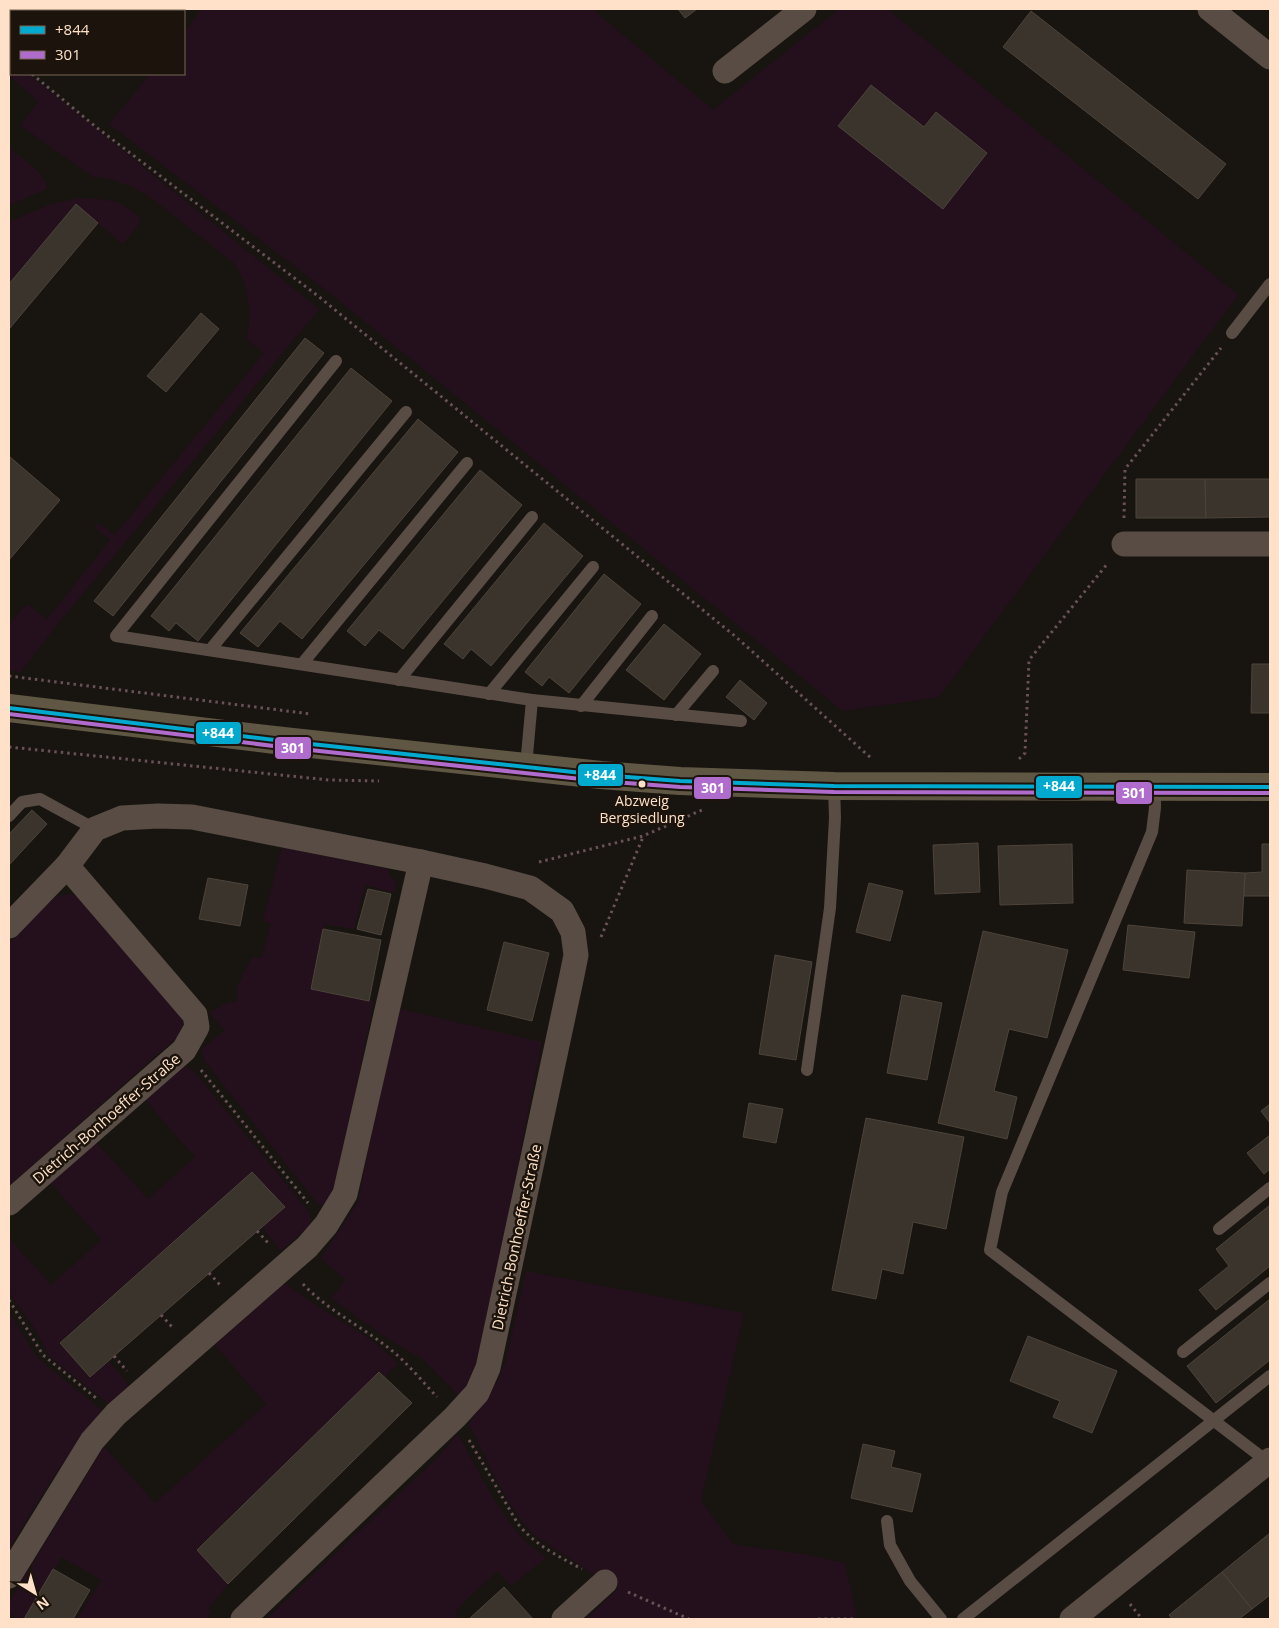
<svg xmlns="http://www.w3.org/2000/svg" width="1279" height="1628" viewBox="0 0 1279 1628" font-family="'Open Sans',sans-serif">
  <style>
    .green { fill: #24101c }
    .building { fill: #3b342c; stroke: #4d443a }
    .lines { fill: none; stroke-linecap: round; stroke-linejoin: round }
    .path { stroke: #685157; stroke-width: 3; stroke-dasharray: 2.5 4; stroke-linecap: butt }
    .service { stroke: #594c44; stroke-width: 12 }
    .minor { stroke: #594c44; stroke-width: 25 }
    .primary { stroke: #5f5743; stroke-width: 28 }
    .bus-1-casing { stroke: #1c140c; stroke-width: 8 }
    .bus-2-casing { stroke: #1c140c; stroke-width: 8 }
    .bus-1 { stroke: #00a9ce; stroke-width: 4 }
    .bus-2 { stroke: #b06ccc; stroke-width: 4 }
    .bus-dot { fill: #fee1c8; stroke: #1c140c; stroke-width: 2 }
    .labels { text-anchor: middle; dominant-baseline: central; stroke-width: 5; stroke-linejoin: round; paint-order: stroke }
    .bus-label { font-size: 14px; fill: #fee1c8; stroke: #1c140c }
    .street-label { font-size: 15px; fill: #fee1c8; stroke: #1c140c }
    .line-badge { stroke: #1c140c; stroke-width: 2 }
    .badge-label { font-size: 14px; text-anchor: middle; font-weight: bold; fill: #fff }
  </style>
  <rect width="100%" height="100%" fill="#181410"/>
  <g class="green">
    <path d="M 202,9 L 592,9 L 713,110 L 839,9 L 887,9 L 1238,295 L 939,697 L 843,711 L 331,294 L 109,124 L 150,74 L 184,74 L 184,32 Z"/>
    <path d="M 9,58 L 11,60 L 11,74 L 28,74 L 319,309 L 56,626 L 21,672 L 9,670 L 9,624 L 27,604 L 47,619 L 110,540 L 94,527 L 98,523 L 115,535 L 264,353 L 246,339 C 253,313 249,287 235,264 L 150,197 L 128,185 L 110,179 L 93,177 L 21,126 L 38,101 L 9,76 Z"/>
    <path d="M 9,148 C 22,159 45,171 47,189 L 9,205 Z"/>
    <path d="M 81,198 C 103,200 117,198 134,213 C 138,216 140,217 140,223 L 123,244 L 76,205 L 9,284 L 9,222 L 51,204 Z"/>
    <path d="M 282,847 L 387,869 L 395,883 L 395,893 L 365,885 L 354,929 L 324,924 L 312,989 L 374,1001 L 337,1184 L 326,1208 L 316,1202 L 204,1060 L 202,1049 L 225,1030 L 209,1013 L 227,1003 L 238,1001 L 237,987 L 252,957 L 262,958 L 271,923 L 263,921 Z"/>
    <path d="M 71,894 L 84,899 L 181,1013 L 183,1025 L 178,1036 L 9,1186 L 9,944 L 37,914 L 57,896 Z"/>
    <path d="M 396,1008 L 542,1042 L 486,1329 L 476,1368 L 461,1398 L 424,1360 L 388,1339 L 331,1298 L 346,1280 L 321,1258 L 358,1202 Z"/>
    <path d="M 183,1066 L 192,1069 L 309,1212 L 311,1219 L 309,1226 L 281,1251 L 262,1227 L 285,1207 L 252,1172 L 60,1342 L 90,1377 L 109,1361 L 129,1386 L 109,1404 L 49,1356 L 35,1329 L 11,1295 L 9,1291 L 9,1238 L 51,1285 L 101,1240 L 50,1182 L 96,1142 L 148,1199 L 195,1157 L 145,1100 Z"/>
    <path d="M 526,1271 L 744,1313 L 701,1501 L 734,1545 L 798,1553 L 845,1563 L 857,1619 L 586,1619 L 619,1588 L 605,1582 L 533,1534 C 506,1506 487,1459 469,1424 L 497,1382 L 506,1360 Z"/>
    <path d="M 284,1283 C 296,1291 307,1299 319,1307 C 346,1325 375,1339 398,1363 L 385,1377 L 379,1372 L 197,1549 L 228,1584 L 208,1609 L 211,1611 L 207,1619 L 77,1619 L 101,1580 L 82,1568 L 61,1558 L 24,1619 L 20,1619 L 9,1613 L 9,1602 L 104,1447 L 155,1503 L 266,1404 L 215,1345 Z"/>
    <path d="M 9,1312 L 37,1358 L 102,1410 L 51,1480 L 9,1549 Z"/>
    <path d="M 458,1434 C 477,1468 498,1513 525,1541 C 531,1547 540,1552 547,1557 L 511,1586 L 498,1571 L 466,1600 L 455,1613 L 460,1619 L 266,1619 L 437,1458 Z"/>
  </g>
  <g class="building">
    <path d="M 28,9 L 88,9 L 85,11 L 31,11 Z"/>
    <path d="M 678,9 L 697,9 L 685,18 Z"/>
    <path d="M 1031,11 L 1226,164 L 1198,199 L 1003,47 Z"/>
    <path d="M 871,85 L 924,127 L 936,112 L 987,153 L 943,209 L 838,126 Z"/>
    <path d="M 76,204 L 98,223 L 10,328 L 9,326 L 9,284 Z"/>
    <path d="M 201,313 L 219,329 L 166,392 L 147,376 Z"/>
    <path d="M 305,338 L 324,353 L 113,616 L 94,601 Z"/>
    <path d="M 351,368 L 392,401 L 198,641 L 176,623 L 169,631 L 151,616 Z"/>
    <path d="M 418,419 L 458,452 L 302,639 L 280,621 L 258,647 L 240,633 Z"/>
    <path d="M 9,456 L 60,500 L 9,560 Z"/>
    <path d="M 480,470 L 522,505 L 403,649 L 379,630 L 365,646 L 347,631 Z"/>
    <path d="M 1136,479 L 1205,479 L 1206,518 L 1136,518 Z"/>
    <path d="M 1205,479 L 1270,479 L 1270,517 L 1206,518 Z"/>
    <path d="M 544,523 L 583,556 L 491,666 L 471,649 L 463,659 L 444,644 Z"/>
    <path d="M 604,574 L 641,604 L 569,693 L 549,677 L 542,686 L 525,672 Z"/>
    <path d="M 664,624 L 701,654 L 664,700 L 626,670 Z"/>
    <path d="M 1252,664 L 1270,664 L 1270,713 L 1251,713 Z"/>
    <path d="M 740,680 L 767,703 L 754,720 L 726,697 Z"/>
    <path d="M 32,810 L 47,824 L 9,865 L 9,834 Z"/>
    <path d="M 978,843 L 980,892 L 935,894 L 933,845 Z"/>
    <path d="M 1072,844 L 1073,903 L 1000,905 L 998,846 Z"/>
    <path d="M 1262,844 L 1270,844 L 1270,896 L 1244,896 L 1245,873 L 1262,872 Z"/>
    <path d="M 1187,870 L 1245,873 L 1242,926 L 1184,923 Z"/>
    <path d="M 208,878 L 248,885 L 240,926 L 199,919 Z"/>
    <path d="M 869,883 L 903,891 L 890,941 L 856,932 Z"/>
    <path d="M 368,889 L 391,894 L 381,935 L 357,929 Z"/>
    <path d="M 1128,925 L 1195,932 L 1189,978 L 1123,970 Z"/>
    <path d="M 323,929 L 381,940 L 369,1001 L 311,989 Z"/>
    <path d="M 983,931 L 1068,950 L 1047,1038 L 1009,1029 L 994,1091 L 1017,1097 L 1007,1139 L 938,1123 Z"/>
    <path d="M 504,942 L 549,953 L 532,1021 L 487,1010 Z"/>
    <path d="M 775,955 L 812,962 L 796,1060 L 759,1054 Z"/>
    <path d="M 902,995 L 942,1003 L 927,1080 L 887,1073 Z"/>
    <path d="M 749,1103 L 783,1109 L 776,1143 L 743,1137 Z"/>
    <path d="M 1270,1104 L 1270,1123 L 1261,1111 Z"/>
    <path d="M 866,1118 L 964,1137 L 946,1229 L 913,1222 L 903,1274 L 882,1269 L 876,1299 L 832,1290 Z"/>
    <path d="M 1270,1135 L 1270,1169 L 1264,1174 L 1247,1153 Z"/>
    <path d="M 252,1172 L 285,1207 L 90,1377 L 60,1343 Z"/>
    <path d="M 1270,1205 L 1270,1266 L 1216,1310 L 1199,1290 L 1229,1266 L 1216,1249 Z"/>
    <path d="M 1270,1299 L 1270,1360 L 1216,1403 L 1187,1366 Z"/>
    <path d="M 1028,1336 L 1117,1371 L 1092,1433 L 1053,1417 L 1060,1401 L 1010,1381 Z"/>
    <path d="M 379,1372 L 412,1403 L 228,1584 L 197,1550 Z"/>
    <path d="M 863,1444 L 895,1451 L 891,1467 L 921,1474 L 912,1512 L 851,1498 Z"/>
    <path d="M 1270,1533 L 1270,1595 L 1252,1609 L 1222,1572 Z"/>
    <path d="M 53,1569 L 90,1590 L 73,1619 L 24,1619 Z"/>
    <path d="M 1222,1572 L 1252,1609 L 1239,1619 L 1172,1619 L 1169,1615 Z"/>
    <path d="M 504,1587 L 533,1619 L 470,1619 L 470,1618 Z"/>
  </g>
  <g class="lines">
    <g class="path">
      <path d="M 9,55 L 11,57"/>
      <path d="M 32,74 L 96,127 L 318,296 L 736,637 L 871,758"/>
      <path d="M 1124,518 L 1125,469 L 1221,348"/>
      <path d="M 9,676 L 311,714"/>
      <path d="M 9,747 L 329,780 L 379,781"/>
      <path d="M 1019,759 L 1025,753 L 1029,660 L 1108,563"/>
      <path d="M 539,862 L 643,836 L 702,810"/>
      <path d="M 601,937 L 643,837"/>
      <path d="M 201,1070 L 308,1203"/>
      <path d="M 257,1231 L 270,1245"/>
      <path d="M 209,1273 L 222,1287"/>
      <path d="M 303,1284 C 326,1309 359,1325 386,1346 C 405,1360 421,1380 437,1397"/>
      <path d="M 9,1300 L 43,1355 L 96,1398"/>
      <path d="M 161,1315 L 174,1329"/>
      <path d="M 114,1356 L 127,1371"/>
      <path d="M 469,1440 L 518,1524 C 535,1545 558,1556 582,1569"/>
      <path d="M 628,1592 L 689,1619"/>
      <path d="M 1130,1604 L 1142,1619"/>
      <path d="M 818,1619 L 857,1619"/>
    </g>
    <g class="service">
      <path d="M 1232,333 L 1270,284"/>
      <path d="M 336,361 L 116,636 L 532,700 L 741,721"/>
      <path d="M 210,650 L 406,412"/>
      <path d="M 302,664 L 467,463"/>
      <path d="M 399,680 L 532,517"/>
      <path d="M 489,694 L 593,567"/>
      <path d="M 581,706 L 652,616"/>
      <path d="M 676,715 L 713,671"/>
      <path d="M 526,766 L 532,700"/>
      <path d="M 1155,787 L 1155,808 L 1152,832 L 1002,1192 L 990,1250 L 1268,1462"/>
      <path d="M 9,816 L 22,802 L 40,799 L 95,829"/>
      <path d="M 807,1070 L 830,908 L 835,818 L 834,786"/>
      <path d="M 1219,1229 L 1270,1188"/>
      <path d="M 1183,1352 L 1270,1283"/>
      <path d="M 887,1521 L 890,1545 L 910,1581 L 941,1619"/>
      <path d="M 963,1619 L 1270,1376"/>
    </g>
    <g class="minor">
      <path d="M 1210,9 L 1270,57"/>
      <path d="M 725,71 L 804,9"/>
      <path d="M 1124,544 L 1270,544"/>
      <path d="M 9,926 L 67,866 L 95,829 L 122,818 L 158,816 L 192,817 L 421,862 L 485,876 L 530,888 L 562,911 L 573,932 L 576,955 L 572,975 L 488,1368 L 477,1393 L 455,1417 L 243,1619"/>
      <path d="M 9,1203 L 184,1050 L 197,1027 L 195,1015 L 67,866"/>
      <path d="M 9,1576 L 92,1441 L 116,1414 L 307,1247 L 326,1225 L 345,1194 L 421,862"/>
      <path d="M 564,1619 L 605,1582"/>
      <path d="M 1072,1619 L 1270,1460"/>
    </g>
    <path class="primary" d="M 9,708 L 283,741 L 601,775 L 680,781 L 834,786 L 1270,787"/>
    <g class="bus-1-casing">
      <path id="bus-1" d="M 9,708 L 283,741 L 601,775 L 680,781 L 834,786 L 1270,787"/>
    </g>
    <g class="bus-2-casing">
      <path id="bus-2" d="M 9,714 L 282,747 L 600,781 L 680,787 L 834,792 L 1270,793"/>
    </g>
    <use href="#bus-1" class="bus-1"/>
    <use href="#bus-2" class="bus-2"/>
  </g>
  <circle class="bus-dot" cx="642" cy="784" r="4.5"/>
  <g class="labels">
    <g class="bus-label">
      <text x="642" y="800">Abzweig<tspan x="642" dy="17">Bergsiedlung</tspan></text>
    </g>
    <g class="street-label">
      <text transform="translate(106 1118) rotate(-41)">Dietrich-Bonhoeffer-Straße</text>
      <text transform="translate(516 1237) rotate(-78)">Dietrich-Bonhoeffer-Straße</text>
    </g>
  </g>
  <g class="line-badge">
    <rect x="195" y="721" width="47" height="24" rx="5" fill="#00a9ce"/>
    <rect x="274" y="736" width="38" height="24" rx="5" fill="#b06ccc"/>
    <rect x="577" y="763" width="47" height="24" rx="5" fill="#00a9ce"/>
    <rect x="1035" y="775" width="48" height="24" rx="5" fill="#00a9ce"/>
    <rect x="693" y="776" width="39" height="24" rx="5" fill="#b06ccc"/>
    <rect x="1115" y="781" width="38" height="24" rx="5" fill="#b06ccc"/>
  </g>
  <g class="badge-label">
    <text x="218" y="738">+844</text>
    <text x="293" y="753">301</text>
    <text x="600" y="780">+844</text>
    <text x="1059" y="791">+844</text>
    <text x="713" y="793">301</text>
    <text x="1134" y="798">301</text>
  </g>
  <rect width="1279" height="1628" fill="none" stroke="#fee1c8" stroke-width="20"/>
  <rect x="10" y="10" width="175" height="65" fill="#1c140c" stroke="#766657"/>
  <rect x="20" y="26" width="25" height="8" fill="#00a9ce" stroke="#766657"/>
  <text x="55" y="35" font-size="15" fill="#fee1c8">+844</text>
  <rect x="20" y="51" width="25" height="8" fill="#b06ccc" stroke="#766657"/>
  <text x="55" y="60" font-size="15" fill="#fee1c8">301</text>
  <g transform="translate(35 1593) rotate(143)" stroke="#1c140c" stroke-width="4" paint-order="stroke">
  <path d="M0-4L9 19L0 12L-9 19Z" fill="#fee1c8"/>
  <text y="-8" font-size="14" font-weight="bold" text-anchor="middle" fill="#fee1c8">N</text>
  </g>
</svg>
